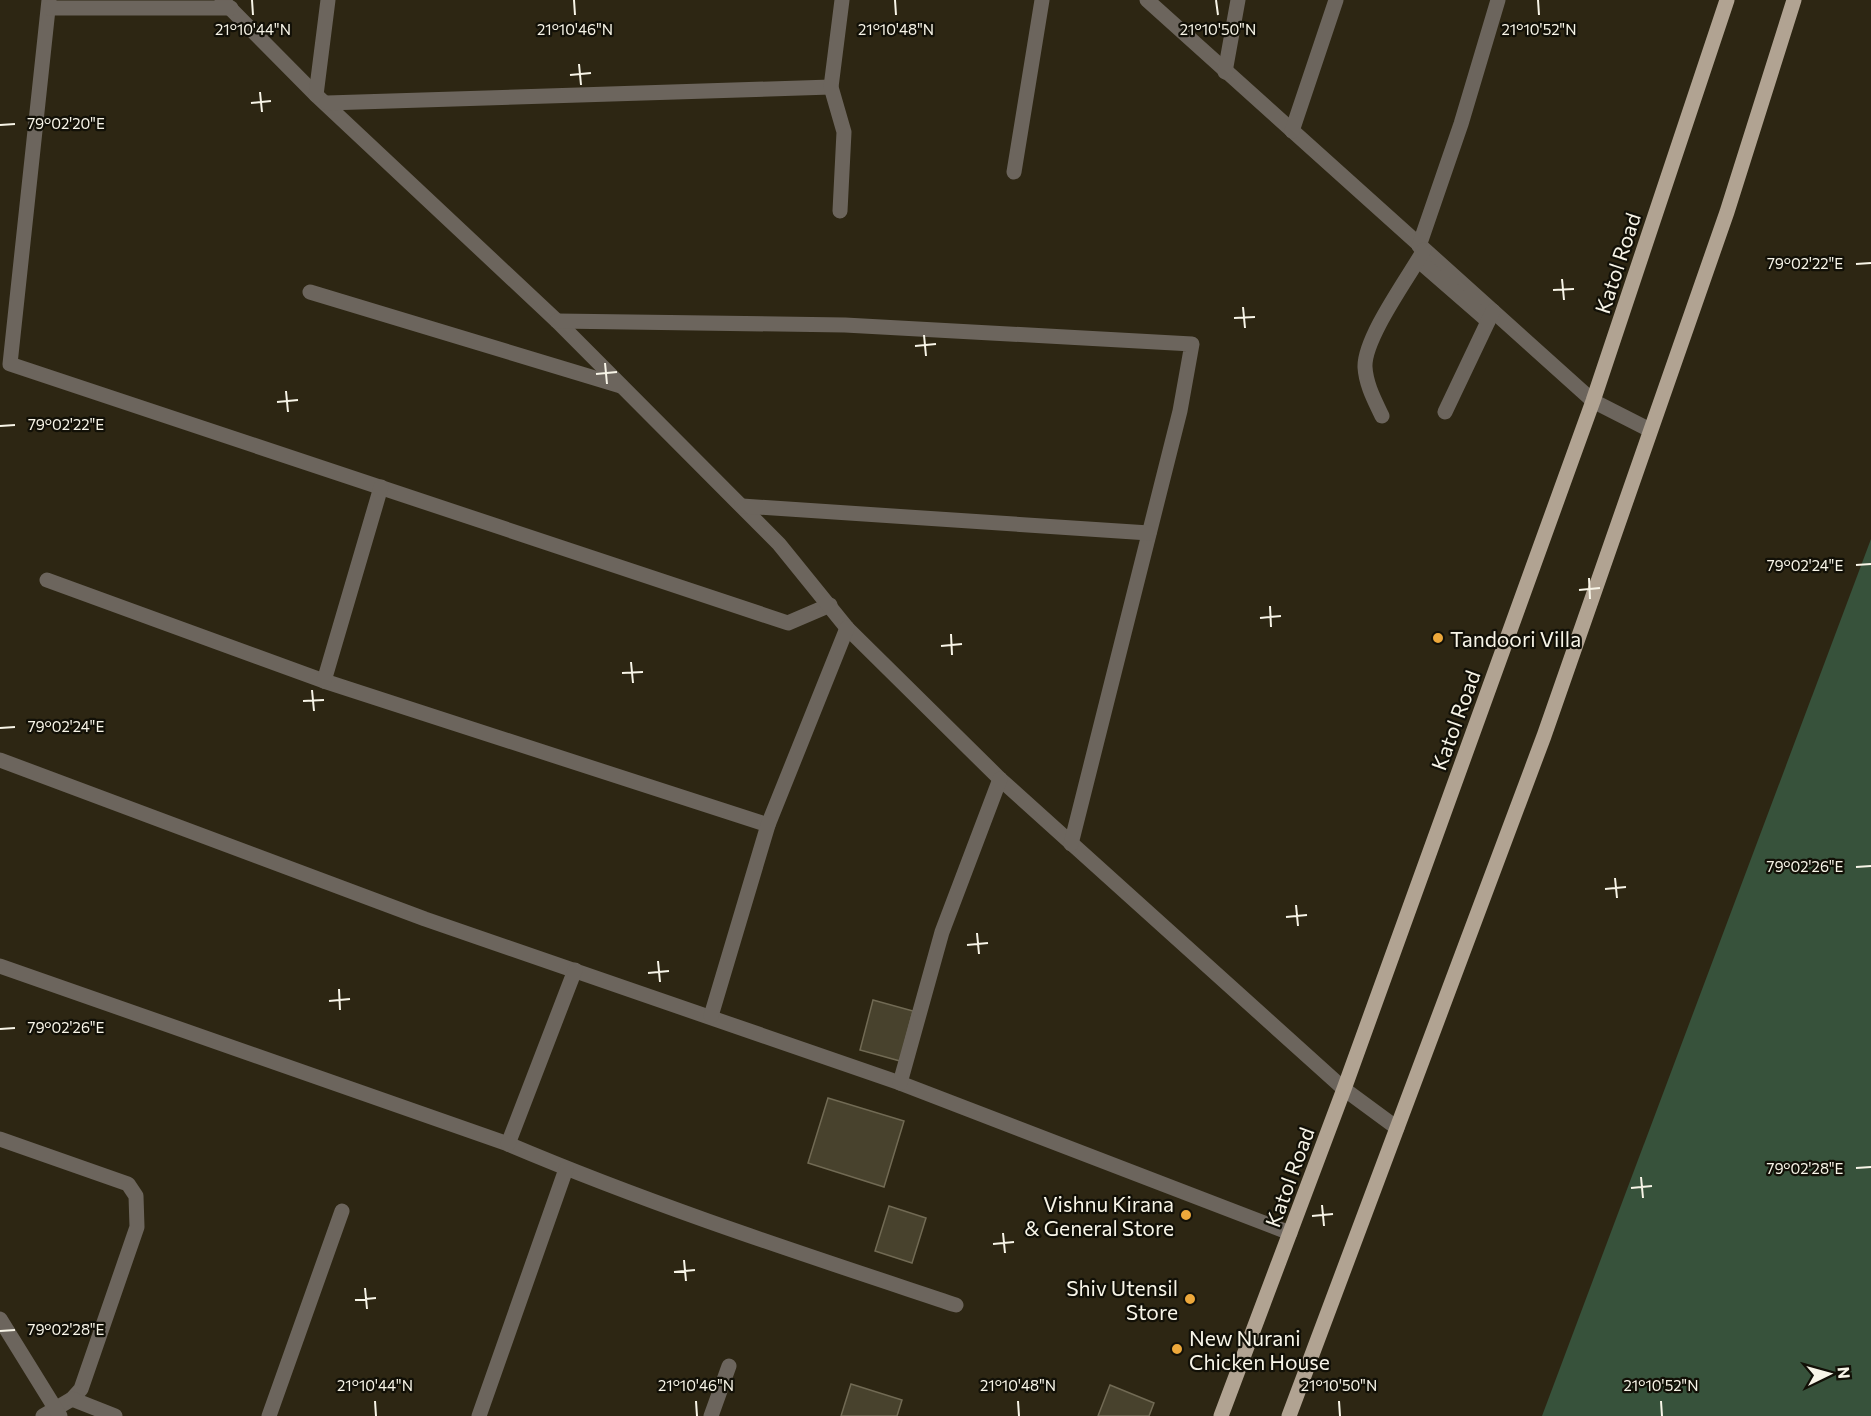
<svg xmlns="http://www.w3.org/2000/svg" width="1871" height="1416" viewBox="0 0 1871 1416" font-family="Commissioner,sans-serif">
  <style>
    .green { fill: #37523b }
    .building { fill: #48422d; stroke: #716a54; stroke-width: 1.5 }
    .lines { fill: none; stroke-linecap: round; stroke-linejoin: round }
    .minor { stroke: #6c655d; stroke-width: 15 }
    .major { stroke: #b1a392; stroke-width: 15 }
    .ticks { fill: none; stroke: #f8f5e8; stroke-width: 2 }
    .poi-dot { fill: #eda83b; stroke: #121007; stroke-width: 2 }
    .labels { text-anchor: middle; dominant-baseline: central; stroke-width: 4.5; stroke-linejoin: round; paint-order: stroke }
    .street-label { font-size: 21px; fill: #f8f5e8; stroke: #121007 }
    .poi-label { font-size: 21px; fill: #f8f5e8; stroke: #121007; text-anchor: start }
    .ticks-label { font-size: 15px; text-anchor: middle; fill: #f8f5e8; stroke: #121007; stroke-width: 4.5; stroke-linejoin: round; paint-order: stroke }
  </style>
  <rect width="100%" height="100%" fill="#2d2613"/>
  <path class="green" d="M 1871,539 L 1871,1416 L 1542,1416 Z"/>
  <g class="building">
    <path d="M 873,1000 L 913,1011 L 900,1061 L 860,1050 Z"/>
    <path d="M 828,1098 L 904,1121 L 884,1187 L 808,1163 Z"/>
    <path d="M 889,1206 L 926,1218 L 912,1263 L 875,1251 Z"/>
    <path d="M 851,1384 L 902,1400 L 897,1416 L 841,1416 Z"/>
    <path d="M 1110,1385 L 1154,1403 L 1149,1416 L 1098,1416 Z"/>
  </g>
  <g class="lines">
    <g class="minor">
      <path d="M 49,0 L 10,364 L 788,623 L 830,605"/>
      <path d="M 222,0 L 316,95 L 557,321 L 779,544 L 847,628 L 1000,779 L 1344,1089 L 1397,1128"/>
      <path d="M 1147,0 L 1593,401 L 1650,430"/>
      <path d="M 49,8 L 231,8"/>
      <path d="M 1225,72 L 1238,0"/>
      <path d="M 316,95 L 328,0"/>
      <path d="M 327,103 L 831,87"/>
      <path d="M 1292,131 L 1336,0"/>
      <path d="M 1014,172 L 1042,0"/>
      <path d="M 840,211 L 844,132 L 831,87 L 842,0"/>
      <path d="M 1419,246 L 1461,124 L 1498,0"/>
      <path d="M 1419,261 L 1488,321"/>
      <path d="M 310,292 L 621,386"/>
      <path d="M 557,321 L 845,325 L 1192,344 L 1180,411 L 1071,844"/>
      <path d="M 1445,412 L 1493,311"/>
      <path d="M 1382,416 C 1375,401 1366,385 1365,367 C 1364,338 1408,278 1424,250"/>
      <path d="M 742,506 L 1149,533"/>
      <path d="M 47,580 L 324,681 L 768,825"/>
      <path d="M 324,681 L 381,487"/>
      <path d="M 0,760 L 425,919 L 900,1083 L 1290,1233"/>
      <path d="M 0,966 L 508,1144 C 654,1206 806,1255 956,1305"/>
      <path d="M 711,1016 L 768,825 L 847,628"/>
      <path d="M 900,1083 L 942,932 L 1000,779"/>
      <path d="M 0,1139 L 128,1184 L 136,1196 L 137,1227 L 81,1389 L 72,1399 L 43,1416"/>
      <path d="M 508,1144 L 575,970"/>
      <path d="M 0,1319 L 60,1416"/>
      <path d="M 72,1399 L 115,1416"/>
      <path d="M 269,1416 L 342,1211"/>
      <path d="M 479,1416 L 566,1169"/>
      <path d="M 711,1416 L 729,1366"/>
    </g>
    <g class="major">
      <path d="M 1221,1416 L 1344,1089 L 1593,401 L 1727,0"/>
      <path d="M 1289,1416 L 1544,736 L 1727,212 L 1794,0"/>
    </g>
  </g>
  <path class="ticks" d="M 252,0 L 253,15M 574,0 L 575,15M 895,0 L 896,15M 1216,0 L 1218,15M 1538,0 L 1539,15M 579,64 L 581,85M 570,75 L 591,73M 260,92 L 262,112M 251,103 L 271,101M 0,125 L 15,124M 1856,264 L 1871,263M 1562,279 L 1564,300M 1553,290 L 1574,289M 1243,307 L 1245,328M 1234,318 L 1255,317M 924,335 L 926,356M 915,346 L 936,344M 605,363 L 607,384M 596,374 L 617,372M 286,391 L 288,412M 277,402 L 298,400M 0,426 L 15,425M 1856,565 L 1871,564M 1589,578 L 1590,599M 1579,590 L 1600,588M 1270,606 L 1271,627M 1260,618 L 1281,616M 951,634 L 952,655M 941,646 L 962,644M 631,662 L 633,683M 622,673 L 643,672M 312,690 L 314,711M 303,701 L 324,700M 0,728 L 15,727M 1856,867 L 1871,866M 1615,878 L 1617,898M 1605,889 L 1626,887M 1296,905 L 1298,926M 1286,917 L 1307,915M 977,933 L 979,954M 967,945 L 988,943M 658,961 L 660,982M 648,973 L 669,971M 339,989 L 340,1010M 329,1001 L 350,999M 0,1029 L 15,1028M 1856,1168 L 1871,1167M 1641,1177 L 1643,1198M 1631,1188 L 1652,1186M 1322,1205 L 1324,1226M 1312,1216 L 1333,1214M 1003,1233 L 1005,1253M 993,1244 L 1014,1242M 684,1260 L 686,1281M 674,1272 L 695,1270M 365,1288 L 367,1309M 355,1300 L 376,1298M 0,1331 L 15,1330M 375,1401 L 376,1416M 696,1401 L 697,1416M 1018,1401 L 1019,1416M 1339,1401 L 1340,1416M 1661,1401 L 1662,1416"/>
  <g class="poi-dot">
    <circle cx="1438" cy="638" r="6"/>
    <circle cx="1186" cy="1215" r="6"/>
    <circle cx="1190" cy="1299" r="6"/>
    <circle cx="1177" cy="1349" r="6"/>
  </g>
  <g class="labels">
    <g class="street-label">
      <text transform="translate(1617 263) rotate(-72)">Katol Road</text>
      <text transform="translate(1455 720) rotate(-70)">Katol Road</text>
      <text transform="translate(1289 1177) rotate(-70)">Katol Road</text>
    </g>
    <g class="poi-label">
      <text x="1450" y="638">Tandoori Villa</text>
      <text x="1174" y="1203" text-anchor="end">Vishnu Kirana<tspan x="1174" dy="24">&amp; General Store</tspan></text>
      <text x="1178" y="1287" text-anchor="end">Shiv Utensil<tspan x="1178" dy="24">Store</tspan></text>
      <text x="1189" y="1337">New Nurani<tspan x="1189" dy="24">Chicken House</tspan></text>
    </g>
  </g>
  <g class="ticks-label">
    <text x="253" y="35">21°10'44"N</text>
    <text x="575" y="35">21°10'46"N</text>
    <text x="896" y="35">21°10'48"N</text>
    <text x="1218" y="35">21°10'50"N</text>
    <text x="1539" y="35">21°10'52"N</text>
    <text x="66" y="129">79°02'20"E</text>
    <text x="1805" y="269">79°02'22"E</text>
    <text x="66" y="430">79°02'22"E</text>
    <text x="1805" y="571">79°02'24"E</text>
    <text x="66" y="732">79°02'24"E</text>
    <text x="1805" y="872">79°02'26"E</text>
    <text x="66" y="1033">79°02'26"E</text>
    <text x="1805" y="1174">79°02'28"E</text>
    <text x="66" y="1335">79°02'28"E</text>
    <text x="375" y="1391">21°10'44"N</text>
    <text x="696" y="1391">21°10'46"N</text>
    <text x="1018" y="1391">21°10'48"N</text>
    <text x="1339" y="1391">21°10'50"N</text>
    <text x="1661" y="1391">21°10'52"N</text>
  </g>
  <g transform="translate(1829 1374) rotate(85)" stroke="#121007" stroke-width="4.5" paint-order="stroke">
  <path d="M0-4.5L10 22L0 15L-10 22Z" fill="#f8f5e8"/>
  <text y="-9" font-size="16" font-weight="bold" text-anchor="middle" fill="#f8f5e8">N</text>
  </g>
</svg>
